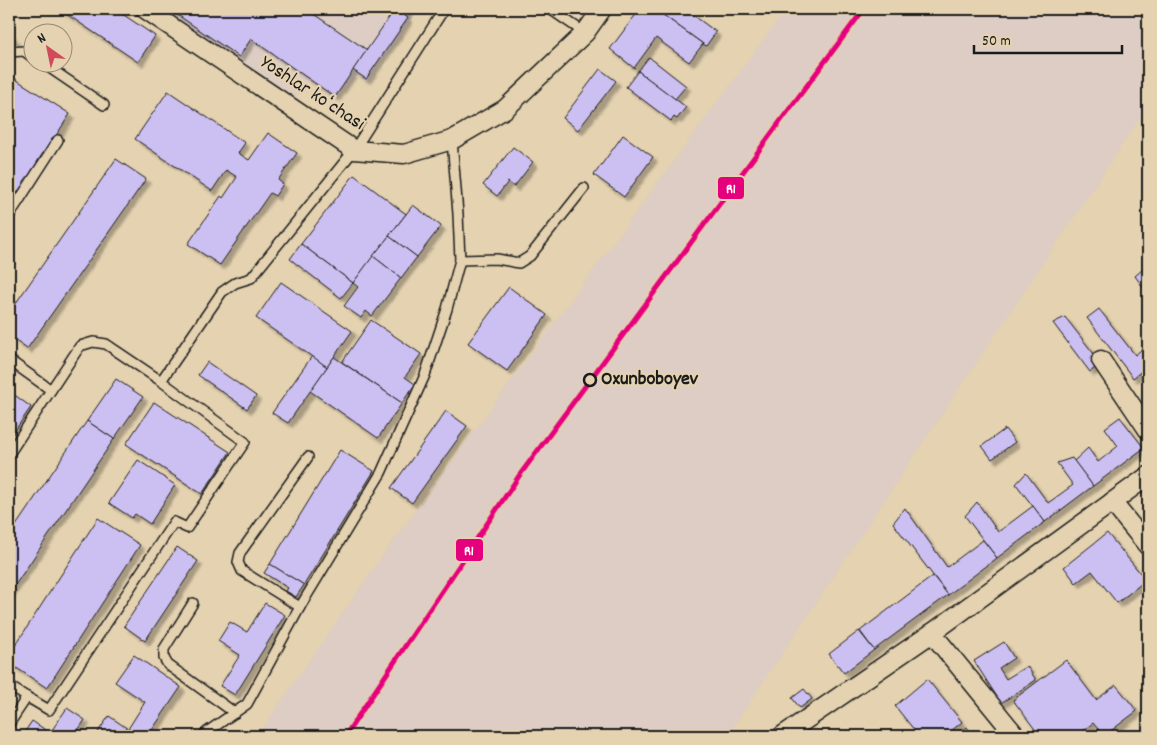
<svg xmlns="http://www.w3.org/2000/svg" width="1157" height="745" viewBox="0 0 1157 745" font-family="Dekko,sans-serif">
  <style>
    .built { fill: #ddcdc4 }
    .building { fill: #ccc0f2; stroke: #1c1c1c; filter: url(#shadow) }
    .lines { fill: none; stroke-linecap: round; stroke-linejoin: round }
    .lane-casing { stroke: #1c1c1c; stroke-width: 12 }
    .street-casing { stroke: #1c1c1c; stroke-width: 21 }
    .lane { stroke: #e4d2b0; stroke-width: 9 }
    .street { stroke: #e4d2b0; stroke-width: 18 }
    .rail-1-casing { stroke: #e4d2b0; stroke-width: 9 }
    .rail-1 { stroke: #e5007d; stroke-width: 5 }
    .stop-dot { fill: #e4d2b0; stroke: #1c1c1c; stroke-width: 2.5 }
    .labels { text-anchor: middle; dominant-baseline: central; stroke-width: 4.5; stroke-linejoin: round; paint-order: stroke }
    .street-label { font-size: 20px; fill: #1c1c1c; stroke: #e4d2b0 }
    .stop-label { font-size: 20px; font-weight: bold; fill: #1c1c1c; stroke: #e4d2b0; text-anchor: start }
    .line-badge { stroke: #e4d2b0; stroke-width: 2 }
    .badge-label { font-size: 14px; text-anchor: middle; font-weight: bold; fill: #fff }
  </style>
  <defs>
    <filter id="shadow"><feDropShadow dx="4.5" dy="4.5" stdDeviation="1" flood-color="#0004"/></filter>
  </defs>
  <rect width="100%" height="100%" fill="#e4d2b0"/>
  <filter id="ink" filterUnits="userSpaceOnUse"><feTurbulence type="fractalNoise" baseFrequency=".02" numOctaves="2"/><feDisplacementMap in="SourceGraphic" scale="10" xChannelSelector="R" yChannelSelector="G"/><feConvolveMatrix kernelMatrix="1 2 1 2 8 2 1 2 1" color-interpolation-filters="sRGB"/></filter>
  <g filter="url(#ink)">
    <g class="built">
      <path d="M 162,9 L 418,9 L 368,82 L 356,75 L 335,100 L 307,80 L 296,97 Z"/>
      <path d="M 786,9 L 1148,9 L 1148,106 L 727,736 L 257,736 L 385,552 Z"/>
    </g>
    <g class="building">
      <path d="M 59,9 L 115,9 L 155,36 L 138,62 Z"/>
      <path d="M 169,9 L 306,9 L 367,50 L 335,97 L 251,39 L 239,57 Z"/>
      <path d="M 395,9 L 410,9 L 405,16 Z"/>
      <path d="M 395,9 L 408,18 L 366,79 L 353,70 Z"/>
      <path d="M 640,9 L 655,9 L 703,44 L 689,62 L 656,38 L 634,68 L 610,49 Z"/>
      <path d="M 655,9 L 685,9 L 716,32 L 706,46 Z"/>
      <path d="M 9,31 L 15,40 L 9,45 Z"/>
      <path d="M 649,57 L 686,86 L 675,99 L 638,71 Z"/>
      <path d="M 600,69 L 616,81 L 578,130 L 563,118 Z"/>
      <path d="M 638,71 L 686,107 L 677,119 L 674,117 L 671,121 L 626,87 Z"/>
      <path d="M 9,75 L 70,114 L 9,208 Z"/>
      <path d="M 168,91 L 245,143 L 238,153 L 249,160 L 268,133 L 297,153 L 278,180 L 283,184 L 275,196 L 270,193 L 220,265 L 188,244 L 221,196 L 223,198 L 237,177 L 226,170 L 212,191 L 135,139 Z"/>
      <path d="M 623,135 L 653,157 L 624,197 L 594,175 Z"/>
      <path d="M 513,147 L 533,162 L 514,187 L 508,182 L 497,196 L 483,185 Z"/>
      <path d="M 116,159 L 146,179 L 27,349 L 9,336 L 9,313 Z"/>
      <path d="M 354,175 L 406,214 L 353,283 L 301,244 Z"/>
      <path d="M 413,205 L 441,226 L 417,257 L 389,236 Z"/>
      <path d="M 389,236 L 417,257 L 401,278 L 373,256 Z"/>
      <path d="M 301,244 L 353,283 L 341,298 L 290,259 Z"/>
      <path d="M 373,256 L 401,278 L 372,316 L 366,311 L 361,318 L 344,306 L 358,287 L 353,283 Z"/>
      <path d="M 1148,265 L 1148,294 L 1135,276 Z"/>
      <path d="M 281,282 L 352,331 L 327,367 L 256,318 Z"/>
      <path d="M 509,287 L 547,315 L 507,371 L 468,343 Z"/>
      <path d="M 1099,309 L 1135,355 L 1148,344 L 1148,366 L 1133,378 L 1087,318 Z"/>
      <path d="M 1065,317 L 1101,363 L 1090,372 L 1053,323 Z"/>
      <path d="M 371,320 L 421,354 L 405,377 L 415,384 L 402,403 L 342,362 Z"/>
      <path d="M 312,356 L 327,367 L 288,423 L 272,413 Z"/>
      <path d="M 334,357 L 402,403 L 378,438 L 310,391 Z"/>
      <path d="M 207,362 L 256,396 L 247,409 L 198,375 Z"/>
      <path d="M 116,379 L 143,397 L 114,439 L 87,421 Z"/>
      <path d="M 9,391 L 31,407 L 9,439 Z"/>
      <path d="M 154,402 L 230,452 L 202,494 L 126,444 Z"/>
      <path d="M 446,411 L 467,426 L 412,503 L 391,488 Z"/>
      <path d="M 1120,417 L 1144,448 L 1093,486 L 1074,461 L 1088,448 L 1098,462 L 1118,446 L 1105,428 Z"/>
      <path d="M 87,421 L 114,439 L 9,594 L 9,536 Z"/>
      <path d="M 1005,429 L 1015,442 L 992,459 L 982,446 Z"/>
      <path d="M 340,450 L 374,471 L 304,585 L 270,564 Z"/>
      <path d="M 1072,458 L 1093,486 L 1045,522 L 1016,484 L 1026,473 L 1048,503 L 1073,485 L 1057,463 Z"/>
      <path d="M 138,460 L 175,485 L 150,524 L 135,514 L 132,518 L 109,503 Z"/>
      <path d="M 977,502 L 998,532 L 1033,506 L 1045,522 L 997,558 L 965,516 Z"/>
      <path d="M 905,508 L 947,567 L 983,540 L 997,558 L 948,595 L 893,523 Z"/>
      <path d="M 98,518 L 140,545 L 47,688 L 9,663 L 9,655 Z"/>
      <path d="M 1107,533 L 1146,580 L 1117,603 L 1092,571 L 1076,583 L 1064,567 Z"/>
      <path d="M 177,547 L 198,561 L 145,641 L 124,626 Z"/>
      <path d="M 270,564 L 304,585 L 296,597 L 286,591 L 288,588 L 264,573 Z"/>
      <path d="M 933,576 L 948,595 L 874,650 L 860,631 Z"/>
      <path d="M 265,603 L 285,615 L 235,695 L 220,686 L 240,655 L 218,641 L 230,622 L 247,632 Z"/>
      <path d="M 859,631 L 874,650 L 844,673 L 829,654 Z"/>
      <path d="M 1004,642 L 1014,658 L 999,668 L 1006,679 L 1027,666 L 1036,680 L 1001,703 L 974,661 Z"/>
      <path d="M 134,655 L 181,687 L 148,736 L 104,736 L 98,732 L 109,716 L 128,729 L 145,702 L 115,682 Z"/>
      <path d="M 1066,660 L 1096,700 L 1116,685 L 1137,711 L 1104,736 L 1093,723 L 1076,736 L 1040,736 L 1013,700 Z"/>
      <path d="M 927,679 L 962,722 L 945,736 L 919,736 L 895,706 Z"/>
      <path d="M 804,689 L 812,699 L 800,708 L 792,698 Z"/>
      <path d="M 67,708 L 85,720 L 74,736 L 55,736 L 50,733 Z"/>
      <path d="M 32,721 L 50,733 L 55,736 L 22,736 Z"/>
      <path d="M 967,727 L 974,736 L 955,736 Z"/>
    </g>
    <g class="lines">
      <g class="lane-casing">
        <g id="lane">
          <path d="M 550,9 L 585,33"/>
          <path d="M 9,52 L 24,51 L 32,57"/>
          <path d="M 41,62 L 104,105"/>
          <path d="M 9,216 L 58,140"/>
          <path d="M 460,260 L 497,259 L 519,263 L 530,256 L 584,188"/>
          <path d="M 9,360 L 51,390"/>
          <path d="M 9,454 L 80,346 L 93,342 L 106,344 L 161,381 L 222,292 L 235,283 L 251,278 L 354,150 L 444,9"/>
          <path d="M 193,603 L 164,649 L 164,658 L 168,665 L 235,713"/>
          <path d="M 300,607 L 242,571 L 238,562 L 240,553 L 308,457"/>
          <path d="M 9,686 L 27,697"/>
          <path d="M 9,724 L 27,697 L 49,710 L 174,522 L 187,528 L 245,442 L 161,381"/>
          <path d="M 203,736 L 207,732 L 247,704 L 300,607 L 381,473 L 425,375 L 447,309 L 460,260 L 458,214 L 452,140"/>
        </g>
      </g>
      <g class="street-casing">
        <g id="street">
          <path d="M 145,9 L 354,150 L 404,154 L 452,140 L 505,109 L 585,33 L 602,9"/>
          <path d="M 1101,360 L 1148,430"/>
          <path d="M 1112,502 L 1148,546"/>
          <path d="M 932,633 L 1016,736"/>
          <path d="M 782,736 L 932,633 L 1148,476"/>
        </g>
      </g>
      <use href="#lane" class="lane"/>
      <use href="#street" class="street"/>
      <g class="rail-1-casing">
        <path id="rail-1" d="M 345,736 L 519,476 L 785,115 L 864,9"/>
      </g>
      <use href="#rail-1" class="rail-1"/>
    </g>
  </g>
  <circle class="stop-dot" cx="590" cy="380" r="6"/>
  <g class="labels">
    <g class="street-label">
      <text transform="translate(312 94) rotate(33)">Yoshlar koʻchasi</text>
    </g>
    <g class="stop-label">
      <text x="601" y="380">Oxunboboyev</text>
    </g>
  </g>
  <g class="line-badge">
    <rect x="717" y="176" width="28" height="24" rx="5" fill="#e5007d"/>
    <rect x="455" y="538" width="29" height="24" rx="5" fill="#e5007d"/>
  </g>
  <g class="badge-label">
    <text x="731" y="193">R1</text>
    <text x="469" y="555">R1</text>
  </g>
  <rect width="1157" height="745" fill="none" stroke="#e4d2b0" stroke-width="30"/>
  <rect x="15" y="15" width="1127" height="715" fill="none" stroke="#1c1c1c" stroke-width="2" filter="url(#ink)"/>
  <g transform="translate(48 48) rotate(327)"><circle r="24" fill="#e4d2b0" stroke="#948975"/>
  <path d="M0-4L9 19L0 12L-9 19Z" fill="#d1495b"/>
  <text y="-8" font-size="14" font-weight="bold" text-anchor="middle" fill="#1c1c1c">N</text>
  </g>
  <path d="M974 45v8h148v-8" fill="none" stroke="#1c1c1c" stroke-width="2.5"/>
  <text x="982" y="45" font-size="15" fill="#1c1c1c" stroke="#e4d2b0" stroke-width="4" paint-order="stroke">50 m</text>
</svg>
